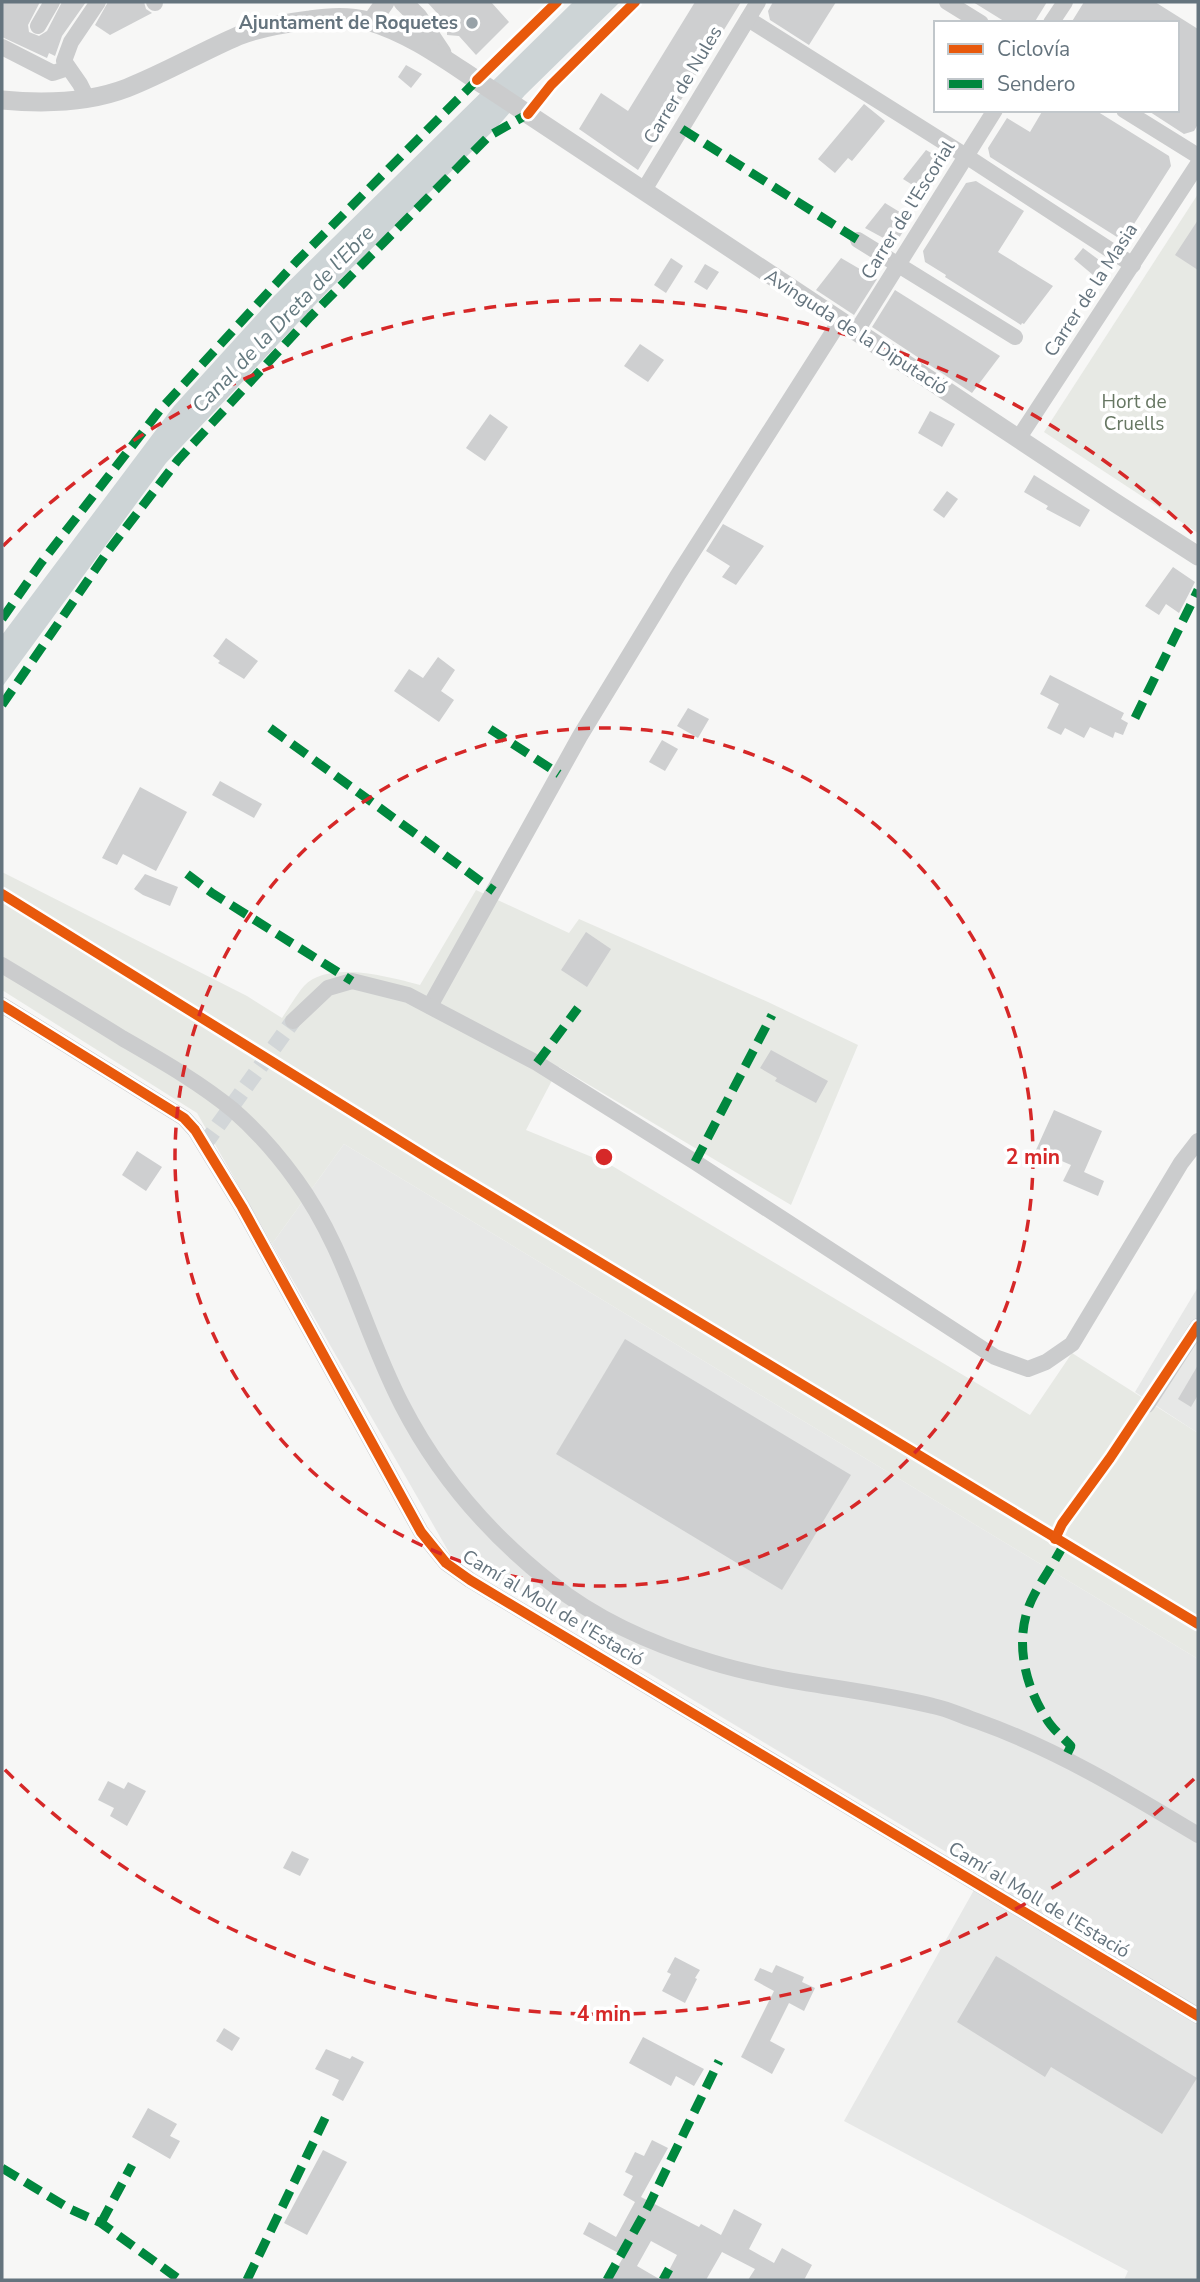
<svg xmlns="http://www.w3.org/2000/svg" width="1200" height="2282" viewBox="0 0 1200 2282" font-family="'Nunito Sans',sans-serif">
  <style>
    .built { fill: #e7e8e7 }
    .green { fill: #e7e9e4 }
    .water { fill: #cdd4d6 }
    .building { fill: #cecfd0 }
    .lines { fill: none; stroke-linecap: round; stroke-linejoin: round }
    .minor-tunnel { stroke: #d2d6d8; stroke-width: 16; stroke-dasharray: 16 8; stroke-linecap: butt }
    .minor { stroke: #cbcccd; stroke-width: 16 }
    .tertiary { stroke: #cbcccd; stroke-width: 19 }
    .quiet { stroke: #00873e; stroke-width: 9; stroke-dasharray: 18 9; stroke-linecap: butt }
    .cycleway-casing { stroke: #fff; stroke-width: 15 }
    .cycleway { stroke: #e8590c; stroke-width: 10 }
    .ring { fill: none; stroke: #d62828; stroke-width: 3.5; stroke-dasharray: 12 9 }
    .poi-dot { fill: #98a2a8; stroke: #fff; stroke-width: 2.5 }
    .labels { text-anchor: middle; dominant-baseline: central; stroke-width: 7; stroke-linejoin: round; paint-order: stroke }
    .poi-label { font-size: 19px; font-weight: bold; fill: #65747e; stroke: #fff; text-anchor: end }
    .street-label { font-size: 19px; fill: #65747e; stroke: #fff }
    .park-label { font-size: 19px; fill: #677763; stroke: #fff }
    .water-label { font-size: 21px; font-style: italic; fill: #64797f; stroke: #fff }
    .centre { fill: #d62828; stroke: #fff; stroke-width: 3.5 }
    .ring-label { font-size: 21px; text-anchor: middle; font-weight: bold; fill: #d62828; stroke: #fff; stroke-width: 7; stroke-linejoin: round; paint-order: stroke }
  </style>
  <rect width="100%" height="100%" fill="#f7f7f6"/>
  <g class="built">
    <path d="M 344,1144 L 1198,1659 L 1198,2280 L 1124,2280 L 1128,2271 L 844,2121 L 983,1874 L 450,1554 L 272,1244 Z"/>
    <path d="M 1198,1287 L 1198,1433 L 1135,1392 Z"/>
  </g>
  <g class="green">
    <path d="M 1198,194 L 1198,533 L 1044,432 Z"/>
    <path d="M 2,872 L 247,996 L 282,1018 C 289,1008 296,995 304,986 C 329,960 389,977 420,985 L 476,890 L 569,933 L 579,919 L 768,1002 L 858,1045 L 791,1205 L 559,1067 L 526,1130 L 609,1164 L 1030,1415 L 1072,1353 L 1198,1433 L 1198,1659 L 344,1144 L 272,1244 L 197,1113 L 2,990 Z"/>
  </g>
  <path class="water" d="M 573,2 L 620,2 L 525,95 L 498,126 L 329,290 L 166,463 L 2,687 L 2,635 L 174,406 L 274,296 Z"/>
  <g class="building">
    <path d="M 2,2 L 40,2 L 28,25 L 29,32 L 39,36 L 47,31 L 62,2 L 86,2 L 62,36 L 55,56 L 49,53 L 47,58 L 2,37 Z"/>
    <path d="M 108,2 L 144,2 L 146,9 L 152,13 L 110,35 L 95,25 Z"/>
    <path d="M 427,2 L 491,2 L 509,22 L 476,55 L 459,36 L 447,35 L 447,24 Z"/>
    <path d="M 695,2 L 741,2 L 638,170 L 579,129 L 601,93 L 628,111 Z"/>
    <path d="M 773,2 L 836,2 L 809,45 L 770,20 L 768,11 Z"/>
    <path d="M 973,2 L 1047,2 L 1034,23 L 1007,23 Z"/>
    <path d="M 1084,2 L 1155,2 L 1198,29 L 1198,124 L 1194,131 L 1184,134 L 1147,110 L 1177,110 L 1177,23 L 1071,23 Z"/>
    <path d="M 406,65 L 422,74 L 411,88 L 398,77 Z"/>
    <path d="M 864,104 L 885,121 L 852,161 L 848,158 L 835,173 L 818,159 Z"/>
    <path d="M 1043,110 L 1095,110 L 1169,156 L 1171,166 L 1127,235 L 1117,237 L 990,157 L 988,148 L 1007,118 L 1030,132 Z"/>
    <path d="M 926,150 L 940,158 L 943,169 L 927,194 L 903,179 Z"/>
    <path d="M 976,181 L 1024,211 L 998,252 L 1053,286 L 1024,324 L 1022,323 L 1021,325 L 945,277 L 946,275 L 925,262 L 923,251 L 966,183 Z"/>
    <path d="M 885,203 L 911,219 L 899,238 L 887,240 L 865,228 Z"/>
    <path d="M 1198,220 L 1198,270 L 1175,255 Z"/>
    <path d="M 1083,248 L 1103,263 L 1093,275 L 1074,259 Z"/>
    <path d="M 671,258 L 683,266 L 666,293 L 654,285 Z"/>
    <path d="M 841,258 L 877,279 L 854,315 L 816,290 Z"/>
    <path d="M 705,264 L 719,272 L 707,290 L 694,282 Z"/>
    <path d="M 895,290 L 1000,356 L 972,393 L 872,327 Z"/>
    <path d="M 640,344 L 664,360 L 648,382 L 624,366 Z"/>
    <path d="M 930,411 L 955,424 L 942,447 L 918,433 Z"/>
    <path d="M 490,414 L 508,427 L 485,461 L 466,448 Z"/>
    <path d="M 1034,475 L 1090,510 L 1080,527 L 1046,509 L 1048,506 L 1024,492 Z"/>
    <path d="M 947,491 L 958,499 L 944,518 L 933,510 Z"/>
    <path d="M 723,524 L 764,546 L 736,585 L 722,577 L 730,566 L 706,551 Z"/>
    <path d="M 1173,567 L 1195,582 L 1179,613 L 1166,604 L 1159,615 L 1145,606 Z"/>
    <path d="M 226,638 L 258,661 L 244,679 L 218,663 L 220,661 L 213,656 Z"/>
    <path d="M 438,657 L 455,670 L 441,691 L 454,700 L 439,722 L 394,691 L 409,669 L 423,678 Z"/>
    <path d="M 1050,675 L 1124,713 L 1121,719 L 1128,723 L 1123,735 L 1115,732 L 1113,738 L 1090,727 L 1084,738 L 1065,728 L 1061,735 L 1047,728 L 1059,704 L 1040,694 Z"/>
    <path d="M 688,708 L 709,719 L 698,738 L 677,726 Z"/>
    <path d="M 662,740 L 678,749 L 665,771 L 649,762 Z"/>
    <path d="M 220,781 L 262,804 L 254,818 L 212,795 Z"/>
    <path d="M 140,787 L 187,812 L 156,871 L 123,854 L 117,865 L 102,858 Z"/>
    <path d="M 145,874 L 178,887 L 170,906 L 143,895 L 134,889 Z"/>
    <path d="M 586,932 L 611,949 L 587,987 L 561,970 Z"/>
    <path d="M 771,1050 L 828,1081 L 816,1103 L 775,1081 L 777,1078 L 760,1068 Z"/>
    <path d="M 1054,1110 L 1102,1131 L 1084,1172 L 1104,1181 L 1098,1196 L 1063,1181 L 1071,1165 L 1036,1150 Z"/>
    <path d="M 137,1151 L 162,1167 L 146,1191 L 122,1175 Z"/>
    <path d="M 625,1339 L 851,1475 L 782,1590 L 556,1454 Z"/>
    <path d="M 1198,1365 L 1198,1395 L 1191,1407 L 1178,1399 Z"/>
    <path d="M 108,1781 L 124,1789 L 128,1782 L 146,1791 L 127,1826 L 110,1816 L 114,1808 L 98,1800 Z"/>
    <path d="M 292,1851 L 309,1859 L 300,1876 L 283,1868 Z"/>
    <path d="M 996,1956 L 1197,2078 L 1162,2134 L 1051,2067 L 1045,2077 L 957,2022 Z"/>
    <path d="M 675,1957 L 700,1970 L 695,1978 L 697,1979 L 685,2003 L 662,1991 L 671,1974 L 667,1972 Z"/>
    <path d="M 776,1965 L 804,1977 L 802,1982 L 815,1988 L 804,2011 L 789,2003 L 770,2041 L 785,2049 L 772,2074 L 741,2057 L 774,1991 L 754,1980 L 760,1968 L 772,1973 Z"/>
    <path d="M 224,2028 L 240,2038 L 232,2051 L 216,2041 Z"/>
    <path d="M 643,2037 L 704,2069 L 694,2086 L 676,2076 L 671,2086 L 629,2063 Z"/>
    <path d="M 326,2049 L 350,2059 L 352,2056 L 364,2062 L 343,2101 L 332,2095 L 339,2080 L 315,2069 Z"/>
    <path d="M 148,2108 L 177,2124 L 170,2136 L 180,2141 L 170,2159 L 132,2137 Z"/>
    <path d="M 652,2140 L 668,2148 L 641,2197 L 699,2227 L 701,2224 L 721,2235 L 734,2209 L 762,2224 L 749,2249 L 774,2263 L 782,2248 L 812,2265 L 804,2280 L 748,2280 L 755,2269 L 722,2252 L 706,2280 L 664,2280 L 677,2255 L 651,2241 L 637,2266 L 661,2280 L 610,2280 L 624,2256 L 583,2234 L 589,2222 L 616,2237 L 635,2202 L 623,2195 L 633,2176 L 625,2172 L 635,2152 L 644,2156 Z"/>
    <path d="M 323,2150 L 347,2162 L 307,2235 L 284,2223 Z"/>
  </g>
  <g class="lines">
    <path class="minor-tunnel" d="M 204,1145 L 293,1021"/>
    <g class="minor">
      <path d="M 154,2 L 155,3"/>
      <path d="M 947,2 L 981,23"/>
      <path d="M 748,19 L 966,156 L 1133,265"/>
      <path d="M 1051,23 L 1065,2"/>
      <path d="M 38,26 L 52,2"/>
      <path d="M 2,47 L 53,73 L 68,68"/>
      <path d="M 87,98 L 80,84 L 64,61 L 71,42 L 98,2"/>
      <path d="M 1124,110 L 1198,156"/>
      <path d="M 644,190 L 758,2"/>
      <path d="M 858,240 L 1015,337"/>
      <path d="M 856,332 L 995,110"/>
      <path d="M 1018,439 L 1198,164"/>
      <path d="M 2,965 C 42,989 82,1013 122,1038 C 160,1060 199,1082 233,1110 C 256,1130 278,1155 296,1180 C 347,1250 363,1330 402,1405 C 438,1475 489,1534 551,1583 C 597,1620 654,1645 711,1662 C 782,1684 860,1688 933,1706 C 948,1709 962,1716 977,1721 C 1056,1749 1127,1792 1198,1835"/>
      <path d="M 2,1005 L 184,1118 L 195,1130 L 242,1207 L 421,1532 L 446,1563 L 470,1580 L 1198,2016"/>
      <path d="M 430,1006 L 580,736 L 678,575 L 840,321"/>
      <path d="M 293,1021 L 328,988 L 352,981 L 408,995 L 537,1063 L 695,1162 L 995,1357 L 1028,1369 L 1046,1362 L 1072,1344 L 1181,1163 L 1198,1141"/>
      <path d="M 1147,1405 L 1198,1326"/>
    </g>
    <g class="tertiary">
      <path d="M 403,2 L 418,17 L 442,53"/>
      <path d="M 371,22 L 385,2"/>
      <path d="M 2,100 C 44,104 88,103 127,88 C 165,73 201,52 238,36 C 260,27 287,23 310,20 C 329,17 350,16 368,21 C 412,34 447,61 484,85 L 1114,502 L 1198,556"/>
    </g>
    <g class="quiet">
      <path d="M 682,129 L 858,240"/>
      <path d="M 2,619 L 41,563 L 160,410 L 297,261 L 477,80"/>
      <path d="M 2,705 L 108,551 L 178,460 L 310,317 L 489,136 L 528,114"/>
      <path d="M 1135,718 L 1198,590"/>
      <path d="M 270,728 L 494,891"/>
      <path d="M 490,729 L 559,774"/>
      <path d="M 187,874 L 212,893 L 352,981"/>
      <path d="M 537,1063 L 578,1008"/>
      <path d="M 695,1162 L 772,1015"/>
      <path d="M 1064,1544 C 1055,1562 1043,1578 1034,1595 C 1013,1634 1023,1683 1046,1718 C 1052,1729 1063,1737 1071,1746 L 1065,1758"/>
      <path d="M 2,2168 L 70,2209 L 101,2223 L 180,2280"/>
      <path d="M 101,2223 L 132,2165"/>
      <path d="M 247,2280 L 328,2112"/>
      <path d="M 607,2280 L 649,2205 L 719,2061"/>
      <path d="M 663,2280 L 669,2269"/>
    </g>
    <g class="cycleway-casing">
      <g id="cycleway">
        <path d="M 477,80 L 557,2"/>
        <path d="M 528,114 L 551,85 L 635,2"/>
        <path d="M 2,894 L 437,1164 L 1198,1624"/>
        <path d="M 2,1005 L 184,1118 L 195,1130 L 242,1207 L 421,1532 L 446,1563 L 470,1580 L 1198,2016"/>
        <path d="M 1055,1539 L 1062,1524 L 1110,1458 L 1198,1326"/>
      </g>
    </g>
    <use href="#cycleway" class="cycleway"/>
  </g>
  <g class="ring">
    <circle cx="604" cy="1157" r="429"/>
    <path d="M1194 1779A857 857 0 0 1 3 1768M3 546A857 857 0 0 1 1194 535"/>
  </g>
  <circle class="poi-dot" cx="472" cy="23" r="7"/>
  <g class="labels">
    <g class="poi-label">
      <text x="458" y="23">Ajuntament de Roquetes</text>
    </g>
    <g class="street-label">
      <text transform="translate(683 85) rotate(-59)">Carrer de Nules</text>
      <text transform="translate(908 210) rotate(-58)">Carrer de l'Escorial</text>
      <text transform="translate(1091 290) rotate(-57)">Carrer de la Masia</text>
      <text transform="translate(856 332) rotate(33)">Avinguda de la Diputació</text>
      <text transform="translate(553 1608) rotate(31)">Camí al Moll de l'Estació</text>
      <text transform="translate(1039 1900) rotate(31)">Camí al Moll de l'Estació</text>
    </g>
    <g class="park-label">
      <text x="1134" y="402">Hort de<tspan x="1134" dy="22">Cruells</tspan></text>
    </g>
    <g class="water-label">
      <text transform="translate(283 319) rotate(-46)">Canal de la Dreta de l'Ebre</text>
    </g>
  </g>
  <circle cx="604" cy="1157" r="10" class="centre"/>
  <g class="ring-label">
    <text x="1033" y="1164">2 min</text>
    <text x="604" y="2021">4 min</text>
  </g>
  <rect width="1200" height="2282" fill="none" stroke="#65747e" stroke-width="7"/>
  <rect x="934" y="21" width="245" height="91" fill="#ffffff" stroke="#c1c7cb" stroke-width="2"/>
  <rect x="948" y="44" width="35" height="10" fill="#e8590c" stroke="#c1c7cb" stroke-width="2"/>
  <text x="997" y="56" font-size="21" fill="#65747e">Ciclovía</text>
  <rect x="948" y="79" width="35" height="10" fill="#00873e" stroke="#c1c7cb" stroke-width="2"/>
  <text x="997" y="91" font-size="21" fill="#65747e">Sendero</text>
</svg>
